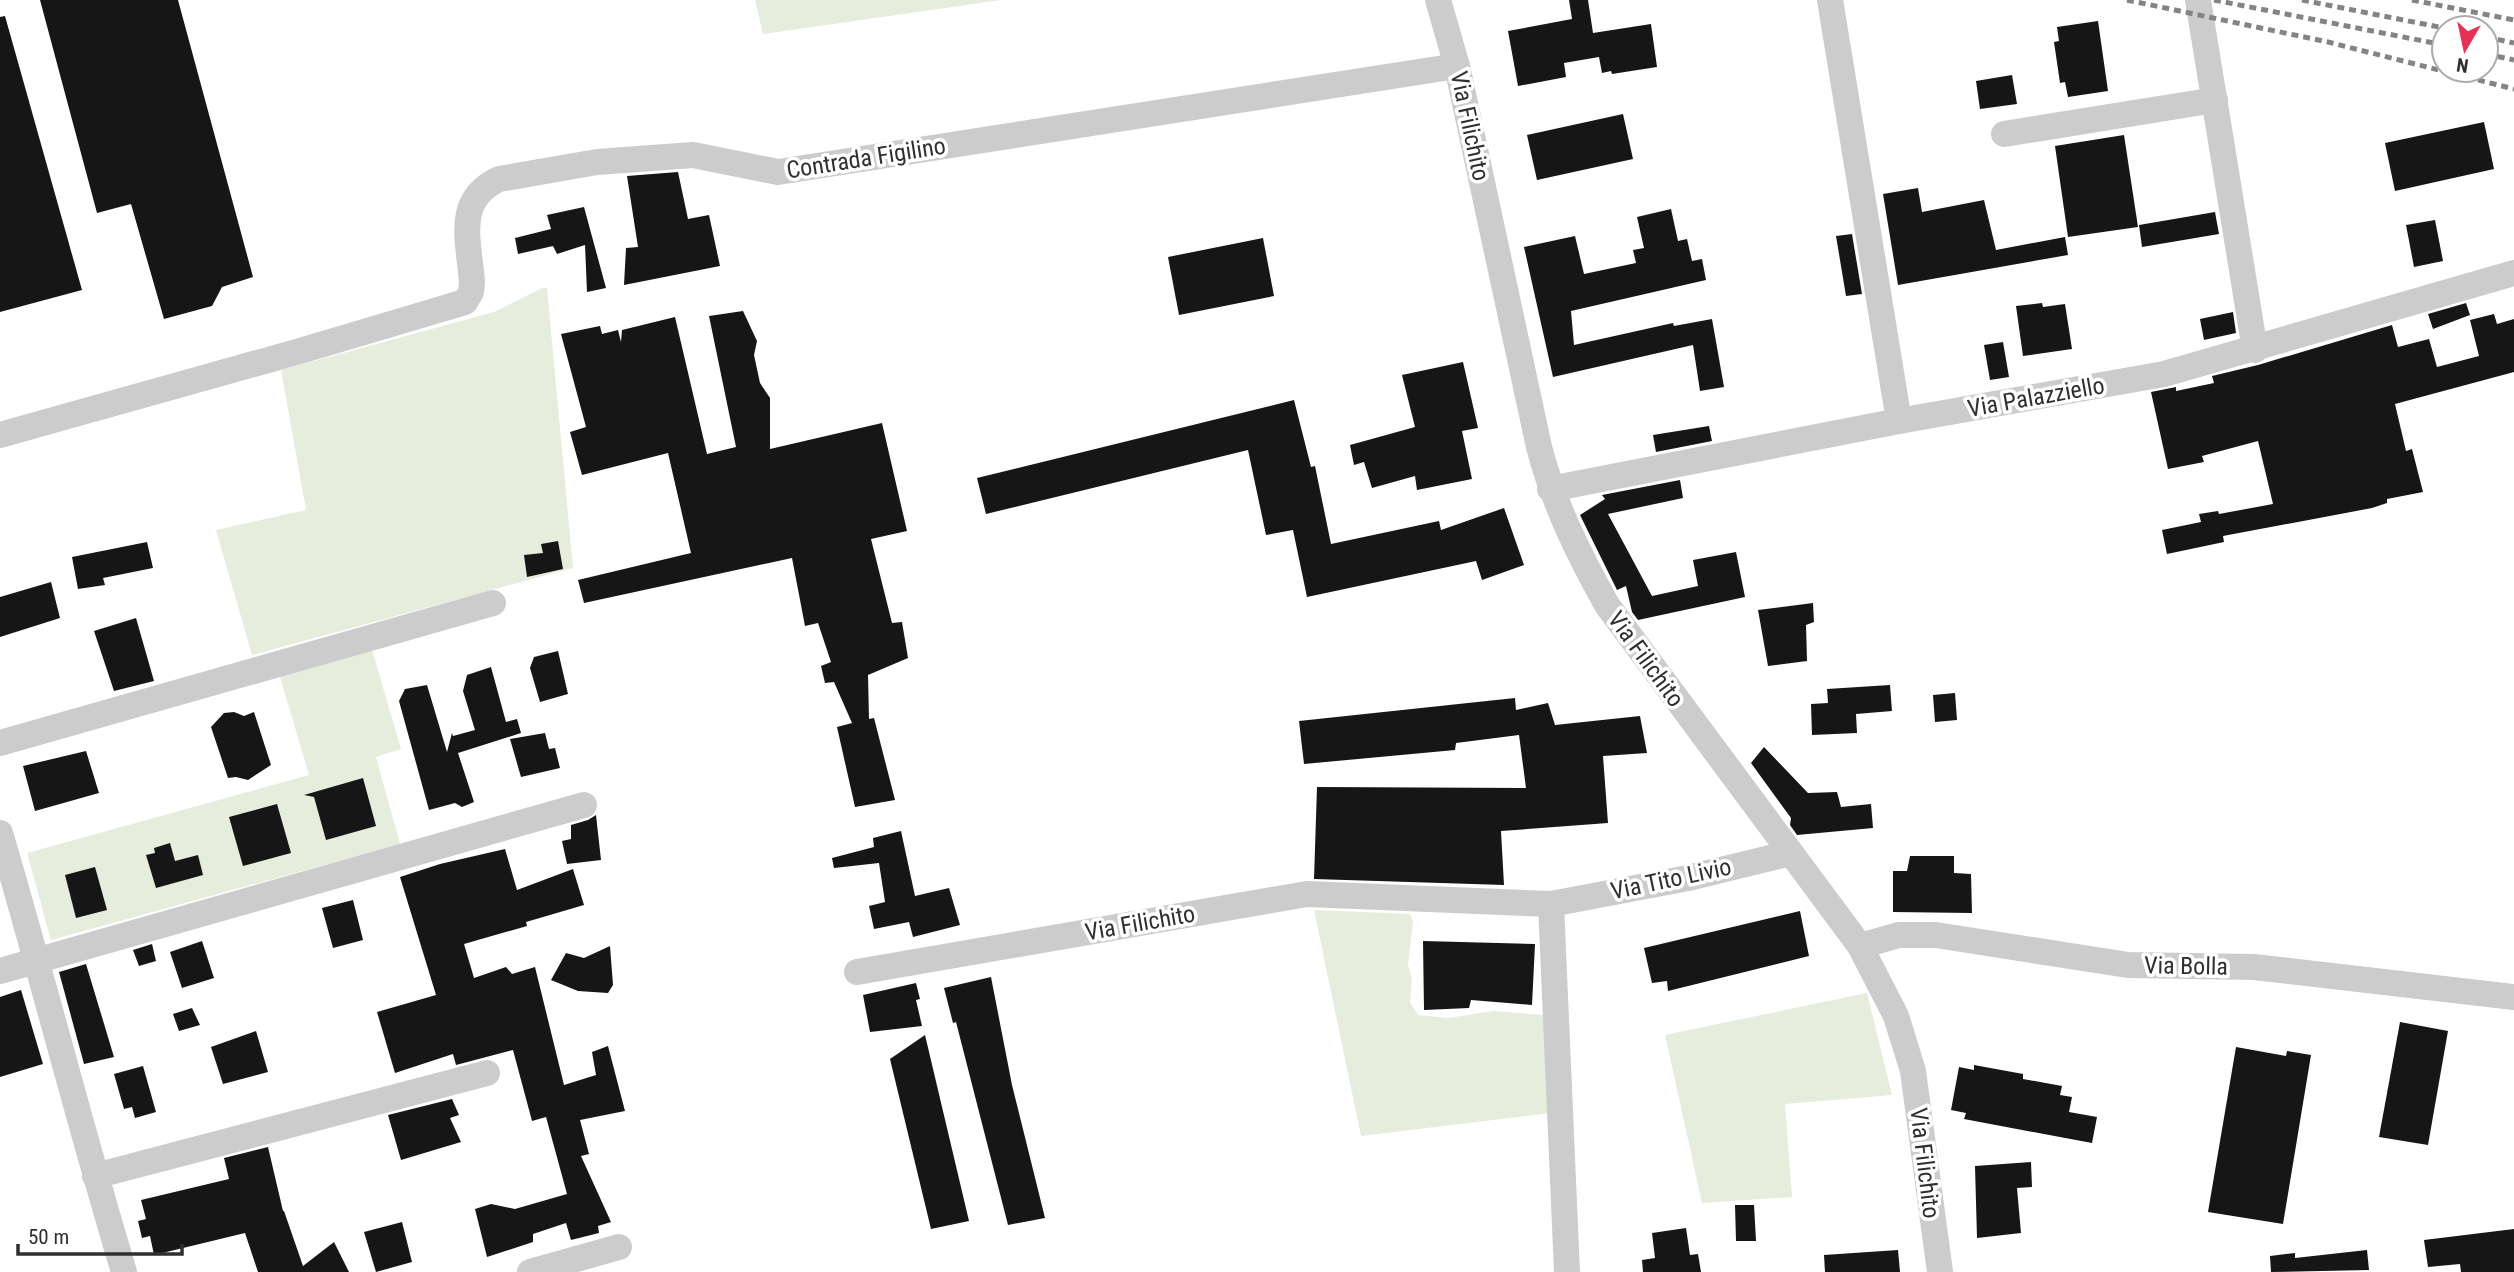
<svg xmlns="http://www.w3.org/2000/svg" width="2514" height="1272" viewBox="0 0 2514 1272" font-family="'Roboto Condensed',sans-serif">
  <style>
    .green { fill: #e7eddd }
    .building { fill: #161616 }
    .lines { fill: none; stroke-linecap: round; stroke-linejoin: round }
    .minor { stroke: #ccc; stroke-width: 26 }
    .rail { stroke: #848484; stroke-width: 5; stroke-dasharray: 7 5; stroke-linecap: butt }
    .labels { text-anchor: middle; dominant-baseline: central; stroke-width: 7; stroke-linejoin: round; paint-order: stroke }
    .street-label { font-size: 24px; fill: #2f2f2f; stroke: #fff }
  </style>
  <rect width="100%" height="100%" fill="#fff"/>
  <g class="green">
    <path d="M 755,0 L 1001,0 L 763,34 Z"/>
    <path d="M 542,288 L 547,288 L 573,568 L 252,655 L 216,530 L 306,510 L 281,370 L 494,312 Z"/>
    <path d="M 372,650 L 401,749 L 376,757 L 400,844 L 51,940 L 27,853 L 309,775 L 280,677 Z"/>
    <path d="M 1314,910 L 1410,914 L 1413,921 L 1408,965 L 1412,979 L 1410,1002 L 1418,1015 L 1448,1018 L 1493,1011 L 1544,1015 L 1550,1113 L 1361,1136 Z"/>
    <path d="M 1867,993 L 1892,1095 L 1785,1104 L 1792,1197 L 1702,1203 L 1665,1035 Z"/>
  </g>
  <g class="building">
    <path d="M 40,0 L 178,0 L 253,277 L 222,287 L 212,306 L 164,319 L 131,204 L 97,213 Z"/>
    <path d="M 1569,0 L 1588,0 L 1593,33 L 1651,24 L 1657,67 L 1612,74 L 1611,71 L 1602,73 L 1599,57 L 1564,63 L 1566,77 L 1518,86 L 1508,31 L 1572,19 Z"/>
    <path d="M 5,16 L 82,290 L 0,312 L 0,17 Z"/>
    <path d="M 2098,21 L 2108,91 L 2068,97 L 2065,82 L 2060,83 L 2054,42 L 2059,41 L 2057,27 Z"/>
    <path d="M 2012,75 L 2017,104 L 1980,109 L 1976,81 Z"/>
    <path d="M 1623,114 L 1633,159 L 1537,180 L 1527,135 Z"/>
    <path d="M 2484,122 L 2494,169 L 2395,191 L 2385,143 Z"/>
    <path d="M 2124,135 L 2138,227 L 2068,237 L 2055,146 Z"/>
    <path d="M 678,172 L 688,219 L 709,215 L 720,266 L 624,285 L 626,248 L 638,247 L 627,176 Z"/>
    <path d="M 1918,188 L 1922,212 L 1984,200 L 1996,250 L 2065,237 L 2068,255 L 1898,285 L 1883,194 Z"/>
    <path d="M 584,207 L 606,288 L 587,292 L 585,245 L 557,254 L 553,246 L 518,254 L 515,238 L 551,229 L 547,215 Z"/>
    <path d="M 1671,209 L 1678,241 L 1687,239 L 1692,261 L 1702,259 L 1706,280 L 1571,311 L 1574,345 L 1673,323 L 1674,326 L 1712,319 L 1724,387 L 1700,391 L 1693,345 L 1553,377 L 1524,247 L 1575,236 L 1584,274 L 1636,263 L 1633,250 L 1644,248 L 1637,217 Z"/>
    <path d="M 2215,212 L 2219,234 L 2142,247 L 2139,225 Z"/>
    <path d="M 2435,220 L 2443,261 L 2414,267 L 2406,225 Z"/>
    <path d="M 1852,234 L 1862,294 L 1846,296 L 1836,236 Z"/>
    <path d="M 1263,238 L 1274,296 L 1179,315 L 1168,257 Z"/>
    <path d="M 2042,303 L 2043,307 L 2065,304 L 2072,349 L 2023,356 L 2016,306 Z"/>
    <path d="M 2466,303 L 2470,315 L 2433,329 L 2428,314 Z"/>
    <path d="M 743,311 L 757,341 L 754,355 L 760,383 L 770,398 L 770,449 L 882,423 L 907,531 L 871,539 L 892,623 L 902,622 L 908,658 L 868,675 L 869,719 L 874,718 L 895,800 L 855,807 L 837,727 L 852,723 L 834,682 L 825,683 L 821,666 L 831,662 L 818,623 L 805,626 L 792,558 L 584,603 L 578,580 L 691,553 L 668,453 L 582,475 L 570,432 L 586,427 L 561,334 L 600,326 L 602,334 L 618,330 L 621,342 L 622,330 L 675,317 L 707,454 L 736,447 L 709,316 Z"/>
    <path d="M 2233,312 L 2236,333 L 2204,340 L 2200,319 Z"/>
    <path d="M 2494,314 L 2497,324 L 2514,319 L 2514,372 L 2395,404 L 2406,451 L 2412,449 L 2423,492 L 2387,499 L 2387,503 L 2372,508 L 2223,536 L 2224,542 L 2167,554 L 2162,530 L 2201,522 L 2199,514 L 2218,511 L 2219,514 L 2273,504 L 2258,441 L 2202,456 L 2204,462 L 2168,469 L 2151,392 L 2176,387 L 2176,391 L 2214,383 L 2212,376 L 2258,365 L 2392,325 L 2398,347 L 2429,339 L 2437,367 L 2479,356 L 2470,320 Z"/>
    <path d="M 2003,342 L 2009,377 L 1990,380 L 1984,345 Z"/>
    <path d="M 1463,362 L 1478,428 L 1462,431 L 1472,479 L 1417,490 L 1415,476 L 1372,488 L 1364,462 L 1354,465 L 1350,445 L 1415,427 L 1402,375 Z"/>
    <path d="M 1294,400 L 1311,467 L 1315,466 L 1331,544 L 1439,521 L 1441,530 L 1504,508 L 1524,565 L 1482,580 L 1476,561 L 1307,597 L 1293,530 L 1266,535 L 1248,450 L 986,514 L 977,478 Z"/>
    <path d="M 1709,426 L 1712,441 L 1656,452 L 1653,435 Z"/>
    <path d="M 1680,480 L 1683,498 L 1608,514 L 1652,596 L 1698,586 L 1693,560 L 1736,552 L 1745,597 L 1638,620 L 1632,612 L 1626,586 L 1617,590 L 1580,515 L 1605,499 L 1602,495 Z"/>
    <path d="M 558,541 L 563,569 L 527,577 L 524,555 L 543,553 L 541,544 Z"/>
    <path d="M 147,542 L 153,568 L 103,578 L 105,585 L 78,589 L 72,557 Z"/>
    <path d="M 51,582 L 60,618 L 0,637 L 0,597 Z"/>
    <path d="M 1813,603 L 1814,622 L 1806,625 L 1807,661 L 1768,666 L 1758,610 Z"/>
    <path d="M 136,618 L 154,681 L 114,691 L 94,631 Z"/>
    <path d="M 558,651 L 568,694 L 540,702 L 530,668 L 534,657 Z"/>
    <path d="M 491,667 L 506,722 L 517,719 L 521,733 L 458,753 L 474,802 L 462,807 L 455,803 L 429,810 L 399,701 L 405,689 L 427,685 L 447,752 L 452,733 L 453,736 L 475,730 L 463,691 L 467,675 Z"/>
    <path d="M 1890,685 L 1892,711 L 1856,714 L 1857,733 L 1812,735 L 1811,704 L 1828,703 L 1827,689 Z"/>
    <path d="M 1955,693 L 1957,720 L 1935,722 L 1933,695 Z"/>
    <path d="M 1515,698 L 1516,710 L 1548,703 L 1555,725 L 1640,716 L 1647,753 L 1603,756 L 1608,823 L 1501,831 L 1504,885 L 1314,879 L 1317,787 L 1526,788 L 1519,735 L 1456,743 L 1455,750 L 1304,764 L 1299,721 Z"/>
    <path d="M 234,712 L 244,716 L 254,712 L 271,765 L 248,780 L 236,777 L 228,778 L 211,727 L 224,713 Z"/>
    <path d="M 545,733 L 549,749 L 555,748 L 560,768 L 521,777 L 510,739 Z"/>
    <path d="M 1764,747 L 1808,793 L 1837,792 L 1841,807 L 1871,804 L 1873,828 L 1797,835 L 1790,825 L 1791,818 L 1751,763 Z"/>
    <path d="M 86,751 L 99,793 L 35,811 L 23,766 Z"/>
    <path d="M 363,778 L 376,826 L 326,840 L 314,797 L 304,795 Z"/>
    <path d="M 277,804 L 291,853 L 243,866 L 229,817 Z"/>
    <path d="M 596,815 L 601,860 L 567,864 L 562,841 L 571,839 L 571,825 L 588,820 Z"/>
    <path d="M 901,831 L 915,896 L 949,888 L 960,925 L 913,937 L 909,922 L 874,929 L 869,906 L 885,902 L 879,863 L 834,868 L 832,858 L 874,847 L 873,838 Z"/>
    <path d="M 170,843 L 175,861 L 198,855 L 203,875 L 156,888 L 146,855 L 155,853 L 154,848 Z"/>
    <path d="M 505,849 L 517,890 L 573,869 L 584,905 L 526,922 L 527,926 L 464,944 L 474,978 L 506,967 L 512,974 L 535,967 L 564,1085 L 596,1075 L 592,1052 L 608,1046 L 625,1111 L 580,1120 L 589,1154 L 581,1156 L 611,1222 L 598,1226 L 599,1233 L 571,1240 L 566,1223 L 533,1234 L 533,1242 L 487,1257 L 475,1209 L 491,1204 L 515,1209 L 567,1194 L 546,1117 L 532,1121 L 513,1050 L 456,1065 L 453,1054 L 395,1073 L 377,1012 L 436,995 L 400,877 L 440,864 Z"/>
    <path d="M 1910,856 L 1954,856 L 1954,873 L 1971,874 L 1972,913 L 1893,912 L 1893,871 L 1907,871 Z"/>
    <path d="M 95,867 L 107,910 L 76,918 L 65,875 Z"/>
    <path d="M 353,900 L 363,940 L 333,948 L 322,908 Z"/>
    <path d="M 1800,911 L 1809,956 L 1668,991 L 1667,981 L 1652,983 L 1644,948 Z"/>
    <path d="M 202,941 L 214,978 L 182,988 L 170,952 Z"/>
    <path d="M 1423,941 L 1535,944 L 1532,1005 L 1471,1000 L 1469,1008 L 1424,1010 Z"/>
    <path d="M 152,944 L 156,961 L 139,966 L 133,950 Z"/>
    <path d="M 610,946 L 613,985 L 608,993 L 578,991 L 551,980 L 566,953 L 584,958 Z"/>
    <path d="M 86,964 L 114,1057 L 84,1064 L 59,972 Z"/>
    <path d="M 991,977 L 1012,1085 L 1045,1218 L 1008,1225 L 956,1022 L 953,1023 L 944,988 Z"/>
    <path d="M 916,983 L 920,999 L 916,1000 L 922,1026 L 870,1032 L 863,995 Z"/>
    <path d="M 21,990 L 43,1064 L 0,1077 L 0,997 Z"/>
    <path d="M 192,1008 L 200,1025 L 179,1031 L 173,1014 Z"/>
    <path d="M 2400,1022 L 2448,1031 L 2428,1145 L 2379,1137 Z"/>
    <path d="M 256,1031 L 268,1072 L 223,1084 L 211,1047 Z"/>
    <path d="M 925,1035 L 969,1221 L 931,1229 L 890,1059 Z"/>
    <path d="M 2236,1047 L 2286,1056 L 2287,1051 L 2311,1055 L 2283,1224 L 2208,1212 Z"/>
    <path d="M 1974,1065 L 2023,1074 L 2023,1079 L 2062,1086 L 2060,1095 L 2072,1097 L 2069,1112 L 2097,1117 L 2092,1143 L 1964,1119 L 1966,1113 L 1951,1110 L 1959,1067 L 1974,1070 Z"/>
    <path d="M 143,1066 L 156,1112 L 135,1118 L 132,1107 L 124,1109 L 114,1074 Z"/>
    <path d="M 452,1099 L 459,1115 L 450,1118 L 461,1142 L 401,1160 L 388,1115 Z"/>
    <path d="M 268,1147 L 283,1211 L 284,1211 L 303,1266 L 334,1242 L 349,1272 L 258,1272 L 245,1233 L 154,1255 L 150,1236 L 142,1238 L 138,1221 L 146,1219 L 141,1200 L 229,1179 L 224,1158 Z"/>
    <path d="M 2031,1162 L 2032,1187 L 2017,1188 L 2021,1233 L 1977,1238 L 1975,1166 Z"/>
    <path d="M 1735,1205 L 1754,1205 L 1756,1241 L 1736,1241 Z"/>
    <path d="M 402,1222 L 412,1262 L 376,1272 L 364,1232 Z"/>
    <path d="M 1686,1228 L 1690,1255 L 1698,1254 L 1701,1272 L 1643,1272 L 1642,1260 L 1655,1258 L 1652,1233 Z"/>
    <path d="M 2514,1229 L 2514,1272 L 2461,1272 L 2460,1264 L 2428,1267 L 2424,1240 Z"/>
    <path d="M 1898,1250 L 1900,1272 L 1825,1272 L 1824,1255 Z"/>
    <path d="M 2367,1250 L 2369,1270 L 2271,1272 L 2270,1256 L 2295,1253 L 2295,1258 Z"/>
  </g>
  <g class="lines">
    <g class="minor">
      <path d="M 1438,0 L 1457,66 L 1539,447 C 1554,504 1578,553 1607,605 L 1860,946 L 1896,1016 L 1913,1071 L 1940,1272"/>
      <path d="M 1830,0 L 1899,421"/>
      <path d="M 2198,0 L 2255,350"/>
      <path d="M 2004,134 L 2215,100"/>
      <path d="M 0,435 L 300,351 L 465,302 L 471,292 L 472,282 C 469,241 454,200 499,179 L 597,162 L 693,155 L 778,172 L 1457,66"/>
      <path d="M 1550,489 L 1899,421 L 2164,374 L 2514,273"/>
      <path d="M 0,743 L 493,603"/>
      <path d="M 0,833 C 43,979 80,1126 124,1272"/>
      <path d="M 1551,904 L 1567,1272"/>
      <path d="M 1860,946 L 1899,935 L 1936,935 L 2128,965 L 2254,967 L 2514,997"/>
      <path d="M 0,971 L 584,805"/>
      <path d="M 857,972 L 1307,894 L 1551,904 L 1688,878 L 1791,853"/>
      <path d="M 95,1176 L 487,1073"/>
      <path d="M 530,1272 L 619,1247"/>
    </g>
    <g class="rail">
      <path d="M 2127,0 L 2328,42 L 2514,89"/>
      <path d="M 2214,0 L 2444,45"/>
      <path d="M 2302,0 L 2444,28"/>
      <path d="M 2412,0 L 2514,20"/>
      <path d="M 2486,37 L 2514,43"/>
      <path d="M 2486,54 L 2514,60"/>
    </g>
  </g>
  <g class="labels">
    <g class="street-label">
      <text transform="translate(1470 126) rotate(78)">Via Filichito</text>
      <text transform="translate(866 158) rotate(-9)">Contrada Figilino</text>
      <text transform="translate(2036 397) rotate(-10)">Via Palazziello</text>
      <text transform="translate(1646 659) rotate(54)">Via Filichito</text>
      <text transform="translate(1671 879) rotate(-12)">Via Tito Livio</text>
      <text transform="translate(1140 923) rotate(-10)">Via Filichito</text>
      <text transform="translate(2186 966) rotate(1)">Via Bolla</text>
      <text transform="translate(1925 1163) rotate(83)">Via Filichito</text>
    </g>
  </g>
  <g transform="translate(2465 49) rotate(189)"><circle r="33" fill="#ffffff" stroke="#acacac" stroke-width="2"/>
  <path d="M0-5L12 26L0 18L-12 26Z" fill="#e73154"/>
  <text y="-10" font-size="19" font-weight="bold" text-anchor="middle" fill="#2f2f2f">N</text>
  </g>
  <path d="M18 1244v10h164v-10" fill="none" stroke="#2f2f2f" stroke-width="3.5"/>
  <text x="28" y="1244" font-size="21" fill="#2f2f2f" stroke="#ffffff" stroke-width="5" paint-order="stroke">50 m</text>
</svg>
